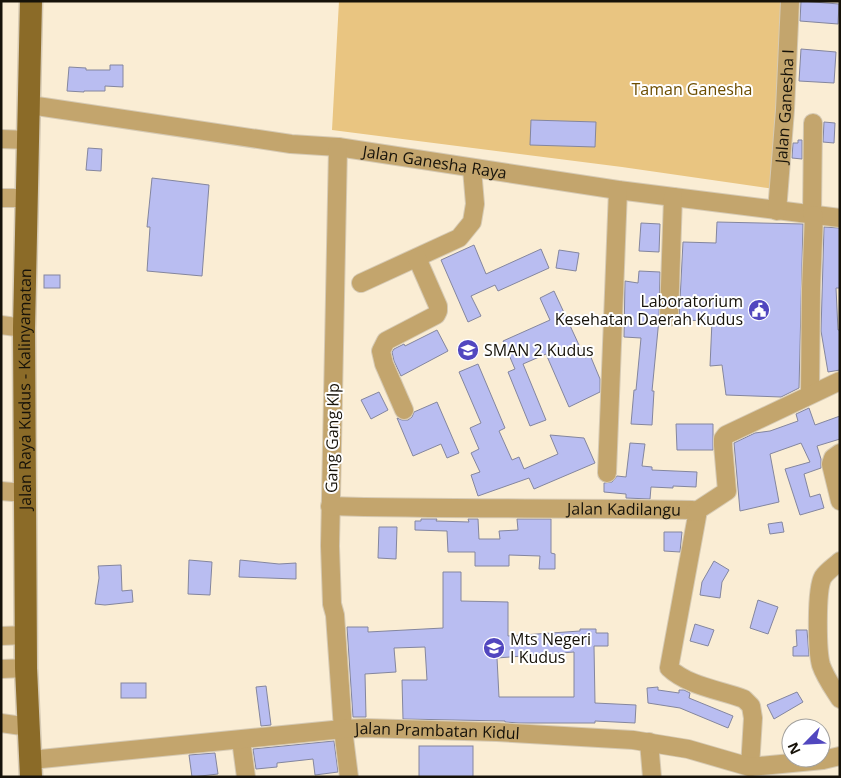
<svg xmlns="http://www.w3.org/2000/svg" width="841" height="778" viewBox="0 0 841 778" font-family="'Open Sans',sans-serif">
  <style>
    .green { fill: #e9c581 }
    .building { fill: #b9bdf1; stroke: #84869e; fill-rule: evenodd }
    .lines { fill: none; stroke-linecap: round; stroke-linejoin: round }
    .minor-casing { stroke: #d6cab4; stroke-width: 20 }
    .major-casing { stroke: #d6cab4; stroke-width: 25 }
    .minor { stroke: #c3a56d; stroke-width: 18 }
    .major { stroke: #8b6b28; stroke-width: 22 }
    .labels { text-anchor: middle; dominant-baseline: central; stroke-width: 4; stroke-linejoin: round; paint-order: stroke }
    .park-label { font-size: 16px; fill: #6d4e02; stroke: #fff }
    .street-label { font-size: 16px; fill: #161209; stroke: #fff }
    .poi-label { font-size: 16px; fill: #161209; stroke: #fff; text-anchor: start }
  </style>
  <rect width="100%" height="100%" fill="#faedd4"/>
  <path class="green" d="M 339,1 L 785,1 L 775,189 L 622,167 L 332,130 Z"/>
  <g class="building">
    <path d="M 801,1 L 839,4 L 838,24 L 800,21 Z"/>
    <path d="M 801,49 L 836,52 L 834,83 L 799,81 Z"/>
    <path d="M 110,65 L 123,65 L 123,87 L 105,86 L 105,91 L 84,91 L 84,92 L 67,91 L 69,67 L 86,68 L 86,70 L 110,70 Z"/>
    <path d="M 531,120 L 596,122 L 595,147 L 530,145 Z"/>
    <path d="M 824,122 L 835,123 L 834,143 L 823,142 Z"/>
    <path d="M 798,140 L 802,140 L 802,159 L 792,158 L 793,143 L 798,143 Z"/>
    <path d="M 88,148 L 102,149 L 101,171 L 86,170 Z"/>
    <path d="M 152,178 L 209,185 L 202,276 L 147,271 L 150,227 L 147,227 Z"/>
    <path d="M 717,222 L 803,224 L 799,388 L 781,397 L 726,395 L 722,365 L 710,366 L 712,321 L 679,320 L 683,242 L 716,243 Z"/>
    <path d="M 641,223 L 660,224 L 659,252 L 639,251 Z"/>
    <path d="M 824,227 L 840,228 L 840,288 L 836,288 L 838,330 L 840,330 L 840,370 L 828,372 L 821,331 Z"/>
    <path d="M 474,245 L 486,274 L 541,249 L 549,268 L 498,291 L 495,285 L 471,296 L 481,316 L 468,322 L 441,260 Z"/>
    <path d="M 559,250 L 579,253 L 576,271 L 556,268 Z"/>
    <path d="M 639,271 L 660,272 L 659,319 L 652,391 L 654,391 L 652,425 L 631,424 L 634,390 L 636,390 L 641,338 L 624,337 L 625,281 L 638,283 Z"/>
    <rect x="44" y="275" width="16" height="13"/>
    <path d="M 554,291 L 585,358 L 590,355 L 600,379 L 600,392 L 569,407 L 546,354 L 523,364 L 546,420 L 530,426 L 508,372 L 515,369 L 503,341 L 550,320 L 540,298 Z"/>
    <path d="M 437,330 L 448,351 L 401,376 L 394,361 L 392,352 L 394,349 L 404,344 L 405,346 Z"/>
    <path d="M 478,364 L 505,428 L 499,431 L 512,460 L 519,457 L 524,469 L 558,454 L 550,435 L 584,438 L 595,463 L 534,489 L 529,478 L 478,496 L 471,475 L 480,472 L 471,453 L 479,449 L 470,428 L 481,423 L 459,372 Z"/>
    <path d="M 379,392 L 388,410 L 371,419 L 361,400 Z"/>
    <path d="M 437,402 L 459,453 L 447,458 L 441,444 L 413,456 L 397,418 L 402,420 L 408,420 L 412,417 L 414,412 Z"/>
    <path d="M 809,408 L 815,425 L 840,416 L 840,439 L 817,446 L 821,459 L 821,468 L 804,474 L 810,497 L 820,494 L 824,508 L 800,515 L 785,469 L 810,462 L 801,443 L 770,454 L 779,502 L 740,511 L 734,443 L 755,433 L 770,431 L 798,421 L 796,414 Z"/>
    <path d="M 676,424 L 713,424 L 713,450 L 677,450 Z"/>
    <path d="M 630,443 L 645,444 L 642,466 L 652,467 L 652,470 L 697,472 L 696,487 L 673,486 L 673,488 L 651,487 L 650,499 L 626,498 L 626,494 L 604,492 L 604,483 L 612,482 L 617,476 L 626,477 Z"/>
    <path d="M 421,519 L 437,519 L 436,521 L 469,522 L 468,519 L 478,519 L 479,539 L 500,539 L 499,531 L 518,530 L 517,519 L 551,519 L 551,553 L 555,554 L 555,569 L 539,569 L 540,556 L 509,555 L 509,566 L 475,566 L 475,552 L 448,552 L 447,531 L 415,530 L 415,521 L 421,521 Z"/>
    <path d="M 782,522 L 784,532 L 770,534 L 768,524 Z"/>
    <path d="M 379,527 L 397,527 L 396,559 L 378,558 Z"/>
    <path d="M 664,532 L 682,532 L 680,552 L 664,551 Z"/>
    <path d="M 189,560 L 212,562 L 210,595 L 188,594 Z"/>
    <path d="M 240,560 L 279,564 L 296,563 L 296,579 L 239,577 Z"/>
    <path d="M 714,561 L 729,570 L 722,582 L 720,598 L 700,595 L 702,582 Z"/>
    <path d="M 121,565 L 122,591 L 132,590 L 133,602 L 105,605 L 95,604 L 99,578 L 98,566 Z"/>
    <path d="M 443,572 L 461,572 L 461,601 L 508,602 L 508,636 L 580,631 L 580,629 L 596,629 L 596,633 L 608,633 L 608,646 L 594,646 L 595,703 L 636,705 L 635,723 L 595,721 L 595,723 L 519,723 L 505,722 L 505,721 L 403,719 L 402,680 L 427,680 L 425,647 L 394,648 L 396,672 L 365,674 L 366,717 L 353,717 L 347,627 L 368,627 L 368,632 L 443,628 ZM 574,652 L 574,697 L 499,697 L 497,658 Z"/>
    <path d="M 758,600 L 778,607 L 768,634 L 750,628 Z"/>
    <path d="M 695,624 L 714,630 L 708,646 L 690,641 Z"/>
    <path d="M 796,630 L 807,630 L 809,656 L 793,656 L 793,647 L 797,646 Z"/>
    <rect x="121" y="683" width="25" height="15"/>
    <path d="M 266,686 L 271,725 L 261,726 L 256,687 Z"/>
    <path d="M 658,687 L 658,690 L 679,693 L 679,690 L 684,690 L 690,693 L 689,698 L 733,716 L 728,728 L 680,708 L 648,703 L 647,688 Z"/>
    <path d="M 797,692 L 803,702 L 774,719 L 767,705 Z"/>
    <path d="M 334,741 L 338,772 L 315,775 L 313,759 L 277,763 L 277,767 L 256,769 L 253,749 Z"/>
    <rect x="419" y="746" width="54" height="31"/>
    <path d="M 215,753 L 218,774 L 192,777 L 189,755 Z"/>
  </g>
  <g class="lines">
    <g class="minor-casing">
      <g id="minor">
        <path id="s1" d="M 30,105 L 291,144 L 338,147 L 618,190 L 840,218"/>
        <path d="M 1,139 L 28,140"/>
        <path d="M 338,147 L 330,546 L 332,604 L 335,615 L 343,729 L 349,777"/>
        <path d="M 1,198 L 27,198"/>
        <path id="s2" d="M 777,211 L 785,110 L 790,1"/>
        <path d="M 812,215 L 813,123"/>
        <path d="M 361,283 L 459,238 L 472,222 L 475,204 L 472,169"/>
        <path d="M 669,317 L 673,197"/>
        <path d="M 1,325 L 24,328"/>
        <path d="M 810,394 L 811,289 L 814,215"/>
        <path d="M 404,410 L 384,364 L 381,351 L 386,341 L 436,315 L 438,311 L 438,306 L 417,258"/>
        <path d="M 840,453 L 833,458 L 831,464 L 840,501"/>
        <path d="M 607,473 L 618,190"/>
        <path d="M 1,491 L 24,493"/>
        <path id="s3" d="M 330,506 C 451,510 571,507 692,510 L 697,516 L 669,668 C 688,686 720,690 744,699 L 751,706 L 753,718 L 750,767"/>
        <path d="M 695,512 L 727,491 L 723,445 L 723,439 L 726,435 L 840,381"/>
        <path d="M 840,561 C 835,566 827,571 823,577 C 816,589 817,651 821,665 C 825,677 833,688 840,699"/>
        <path d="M 1,636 L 26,635"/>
        <path d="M 1,669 L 26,668"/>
        <path d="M 1,723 L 29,727"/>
        <path d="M 241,740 L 246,777"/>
        <path d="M 649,742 L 652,777"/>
        <path id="s4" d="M 31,760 L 343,729 L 365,728 L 497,732 L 633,740 L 688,749 L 750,767 L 823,760 L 840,756"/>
      </g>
    </g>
    <g class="major-casing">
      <g id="major">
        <path id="s5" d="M 31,777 L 26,668 L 24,328 L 31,1"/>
      </g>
    </g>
    <use href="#minor" class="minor"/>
    <use href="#major" class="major"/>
  </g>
  <defs>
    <g id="civic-disc" transform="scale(1.125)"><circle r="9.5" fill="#5147bf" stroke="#fff"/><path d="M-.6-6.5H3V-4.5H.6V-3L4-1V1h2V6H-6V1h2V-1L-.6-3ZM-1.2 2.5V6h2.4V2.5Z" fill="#fff"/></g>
    <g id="school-disc" transform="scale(1.125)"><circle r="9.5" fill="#5147bf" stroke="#fff"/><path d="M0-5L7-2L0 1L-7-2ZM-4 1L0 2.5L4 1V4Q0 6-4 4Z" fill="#fff"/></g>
  </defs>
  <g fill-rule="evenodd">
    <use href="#civic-disc" x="759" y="310"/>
    <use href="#school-disc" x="468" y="350"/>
    <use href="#school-disc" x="494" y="648"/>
  </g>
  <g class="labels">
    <g class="park-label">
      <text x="692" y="89">Taman Ganesha</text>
    </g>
    <g class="street-label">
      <text stroke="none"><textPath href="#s2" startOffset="105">Jalan Ganesha I</textPath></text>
      <text stroke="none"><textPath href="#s1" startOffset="409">Jalan Ganesha Raya</textPath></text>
      <text stroke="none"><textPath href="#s5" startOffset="388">Jalan Raya Kudus - Kalinyamatan</textPath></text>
      <text transform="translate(332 438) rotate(-89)">Gang Gang Klp</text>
      <text stroke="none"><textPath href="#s3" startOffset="294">Jalan Kadilangu</textPath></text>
      <text stroke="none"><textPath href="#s4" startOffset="408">Jalan Prambatan Kidul</textPath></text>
    </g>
    <g class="poi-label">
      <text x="743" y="301" text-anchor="end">Laboratorium<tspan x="743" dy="18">Kesehatan Daerah Kudus</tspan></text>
      <text x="484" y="350">SMAN 2 Kudus</text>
      <text x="510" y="639">Mts Negeri<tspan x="510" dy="18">I Kudus</tspan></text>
    </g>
  </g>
  <rect width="841" height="778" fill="none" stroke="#161209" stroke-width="5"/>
  <g transform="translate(806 743) rotate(246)"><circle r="24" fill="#ffffff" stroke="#a2a09d"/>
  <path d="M0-4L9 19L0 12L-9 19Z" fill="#5147bf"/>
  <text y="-8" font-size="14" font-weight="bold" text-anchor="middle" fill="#161209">N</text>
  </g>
</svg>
